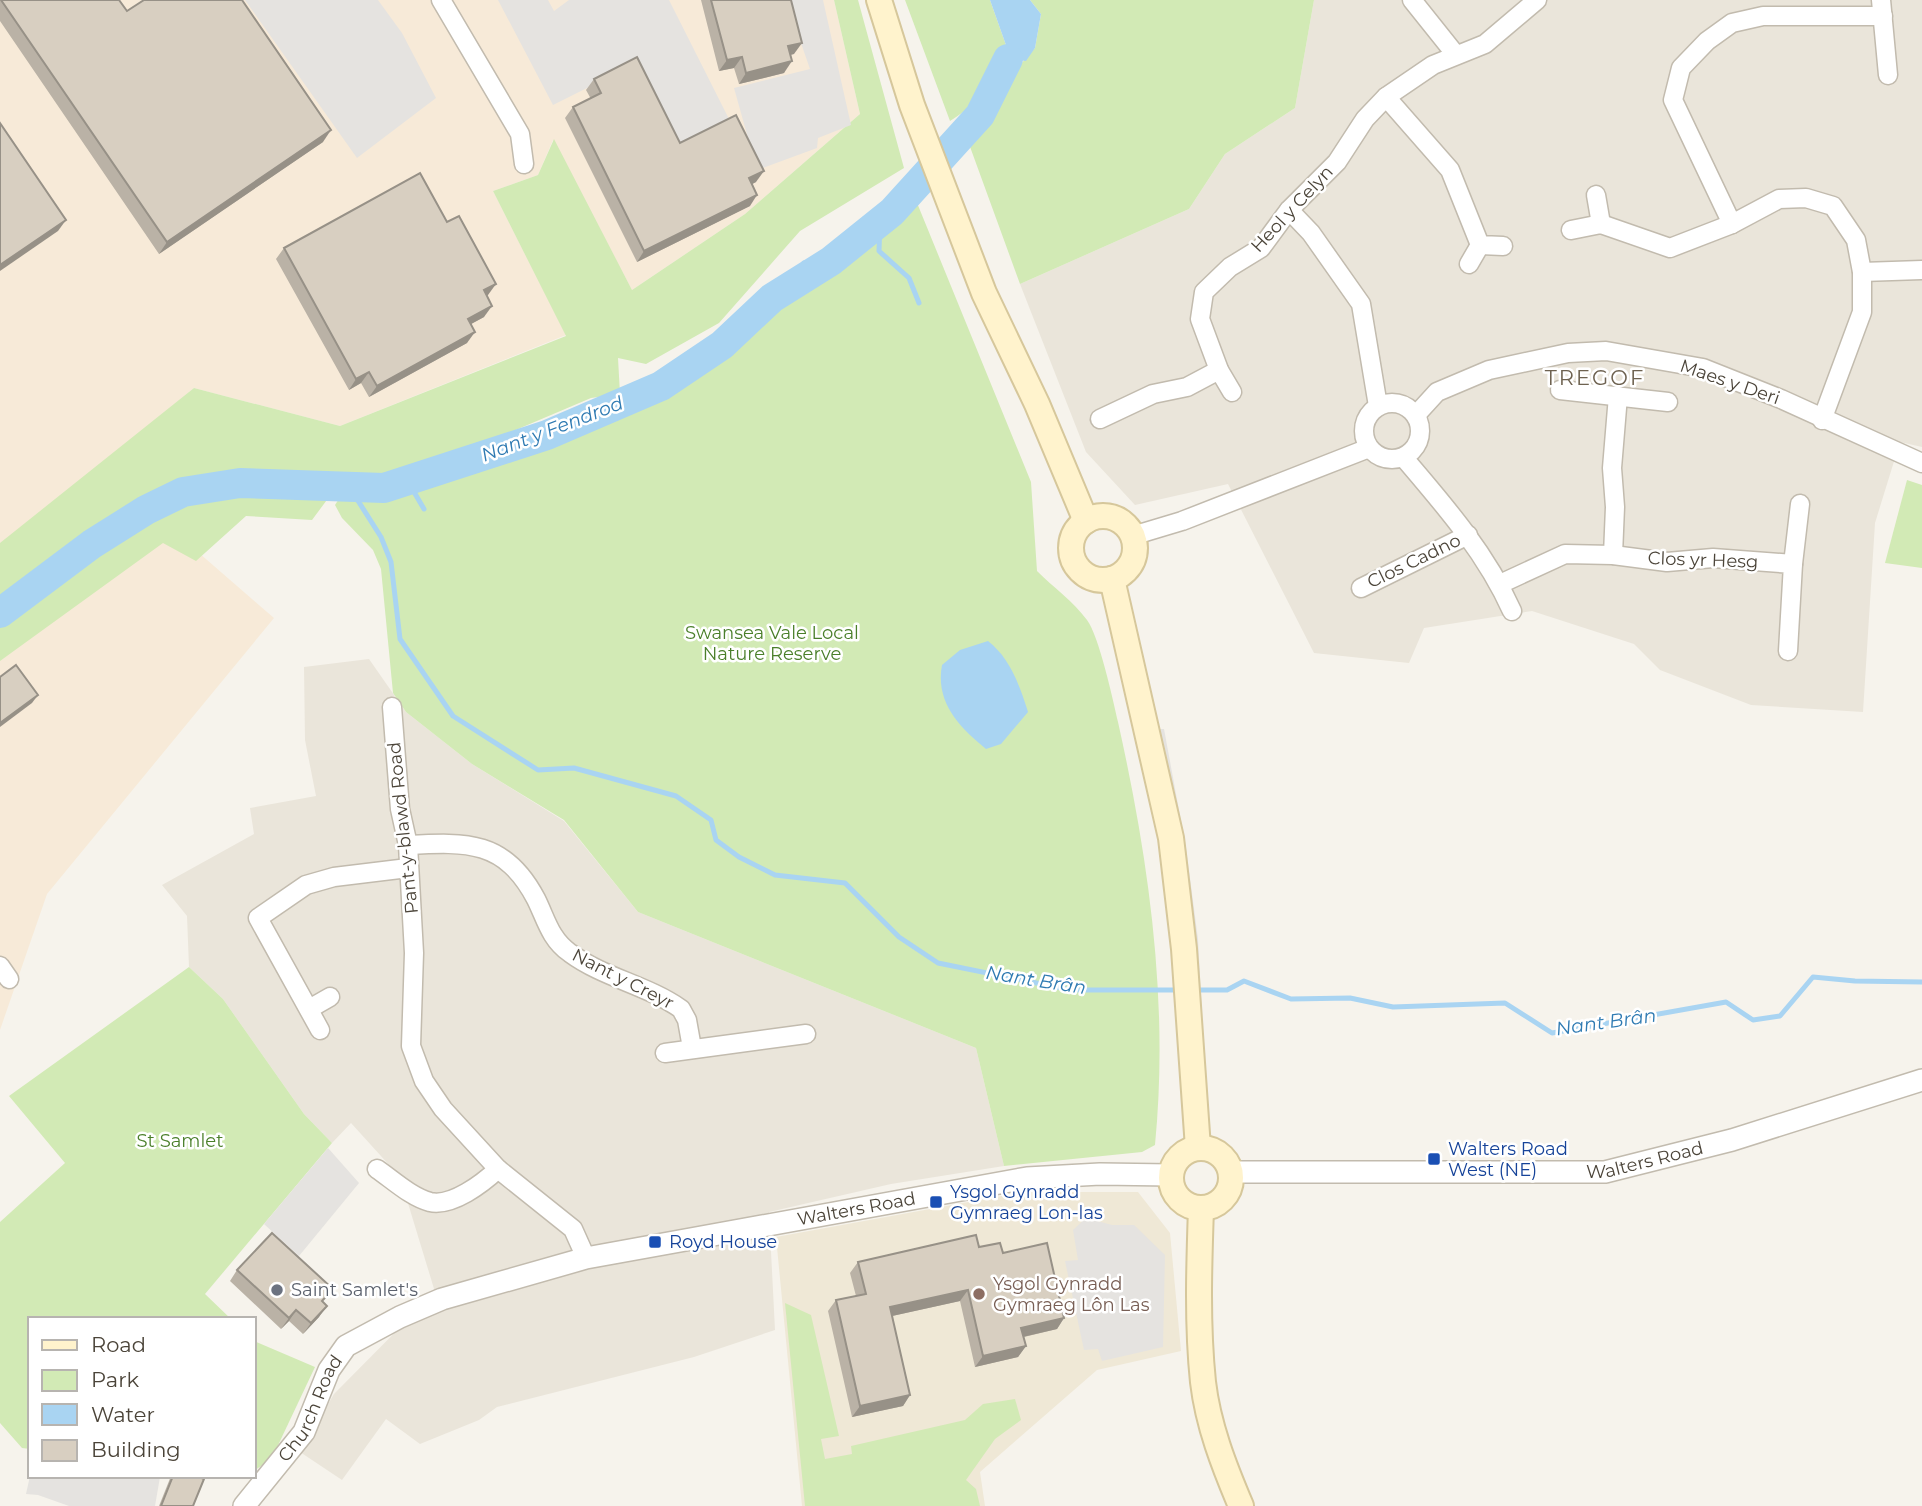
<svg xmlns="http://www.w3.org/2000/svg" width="1922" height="1506" viewBox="0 0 1922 1506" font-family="Montserrat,sans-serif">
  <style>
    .residential { fill: #eae5da }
    .commercial { fill: #f7ead8 }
    .education { fill: #efe8d6 }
    .green { fill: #d2eab5 }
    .parking { fill: #e5e3e0 }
    .water { fill: #a9d4f2 }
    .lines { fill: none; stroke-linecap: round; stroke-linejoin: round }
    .stream { stroke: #a9d4f2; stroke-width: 5 }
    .river { stroke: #a9d4f2; stroke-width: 30 }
    .minor-casing { stroke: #c2bbae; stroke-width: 21 }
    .tertiary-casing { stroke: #c2bbae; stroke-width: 24 }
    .secondary-casing { stroke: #d6c79b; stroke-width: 28 }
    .minor { stroke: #fff; stroke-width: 18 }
    .tertiary { stroke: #fff; stroke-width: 21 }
    .secondary { stroke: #fff3cd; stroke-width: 24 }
    .wall { fill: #bab2a6 }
    .shaded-wall { fill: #979187 }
    .building { fill: #d8cfc1; stroke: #979187; stroke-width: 2 }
    .transit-dot { fill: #1a4fb4; stroke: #fff; stroke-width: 2.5 }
    .worship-dot { fill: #6b7280; stroke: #fff; stroke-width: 2.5 }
    .education-dot { fill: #8d6e63; stroke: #fff; stroke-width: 2.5 }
    .labels { text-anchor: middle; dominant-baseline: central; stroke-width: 5; stroke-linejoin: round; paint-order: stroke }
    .street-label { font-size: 18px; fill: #4b4439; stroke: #fff }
    .park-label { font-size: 18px; fill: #4a7f2a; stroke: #fff }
    .transit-label { font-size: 18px; fill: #164399; stroke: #fff; text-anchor: start }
    .education-label { font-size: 18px; fill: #785e54; stroke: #fff; text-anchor: start }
    .worship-label { font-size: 18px; fill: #5b616d; stroke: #fff; text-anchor: start }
    .water-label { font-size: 19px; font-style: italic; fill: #2e7ab2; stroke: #fff }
    .quarter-label { font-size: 21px; letter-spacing: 2px; fill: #6e6250; stroke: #fff }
  </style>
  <rect width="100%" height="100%" fill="#f6f3ec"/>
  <g class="residential">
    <path d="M 1314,0 L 1922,0 L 1922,447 L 1900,442 L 1875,523 L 1863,712 L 1751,705 L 1660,670 L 1634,644 L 1532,611 L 1424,628 L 1409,663 L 1314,653 L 1228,484 L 1135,505 L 1086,452 L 1020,284 L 1189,209 L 1225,154 L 1295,108 Z"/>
    <path d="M 369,659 L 406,712 L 472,764 L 564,821 L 638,912 L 976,1048 L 1004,1166 L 891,1184 L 769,1212 L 775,1330 L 694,1357 L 497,1407 L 479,1420 L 420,1444 L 386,1419 L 342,1480 L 300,1452 L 334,1394 L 435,1292 L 400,1177 L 351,1123 L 332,1143 L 304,1114 L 223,999 L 189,967 L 187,916 L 162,885 L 254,834 L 250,808 L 316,796 L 305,740 L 304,667 Z"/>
  </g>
  <path class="commercial" d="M 0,0 L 834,0 L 860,114 L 745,214 L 632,290 L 553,140 L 538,175 L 493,191 L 566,335 L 340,426 L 194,388 L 100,467 L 274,618 L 47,894 L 0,1030 Z"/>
  <path class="education" d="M 1024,1192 L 1138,1192 L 1170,1233 L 1181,1351 L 1097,1370 L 980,1472 L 985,1506 L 802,1506 L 776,1237 Z"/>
  <g class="green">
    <path d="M 834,0 L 858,0 L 904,168 L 800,231 L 719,323 L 646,364 L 618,358 L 620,394 L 591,398 L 429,467 L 372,483 L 341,481 L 312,520 L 246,516 L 196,561 L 163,543 L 0,661 L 0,543 L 194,388 L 340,426 L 566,336 L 493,191 L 538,175 L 554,139 L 632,290 L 745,214 L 860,114 Z"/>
    <path d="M 905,0 L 990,0 L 1007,48 C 991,85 985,99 950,121 Z"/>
    <path d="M 1030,0 L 1314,0 L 1295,108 L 1225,154 L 1189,209 L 1020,284 L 969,144 L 1013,73 L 1035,48 L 1041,14 Z"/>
    <path d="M 915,198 L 1031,482 L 1037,571 C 1053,587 1074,602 1087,620 C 1099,636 1113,700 1118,722 C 1149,861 1169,1002 1155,1145 L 1142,1152 L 1004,1166 L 976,1048 L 638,912 L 564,820 L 472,764 L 406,712 L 393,693 L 381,569 L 373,550 L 342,518 L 335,505 L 344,491 L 387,490 L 567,431 L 639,402 L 696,370 L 749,331 L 779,299 L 830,267 L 880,230 Z"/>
    <path d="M 1907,480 L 1922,485 L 1922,568 L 1885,563 Z"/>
    <path d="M 189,967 L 223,999 L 304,1114 L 332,1143 L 205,1294 L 231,1319 L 30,1319 L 30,1449 L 22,1448 L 0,1423 L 0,1222 L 65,1163 L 9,1096 Z"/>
    <path d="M 785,1303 L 811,1315 L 839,1436 L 821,1439 L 825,1459 L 852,1454 L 851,1446 L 965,1420 L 983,1404 L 1015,1399 L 1021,1420 L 995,1439 L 966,1480 L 976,1489 L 980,1506 L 805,1506 Z"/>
    <path d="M 254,1341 L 315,1367 L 272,1458 L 254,1471 Z"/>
  </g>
  <g class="parking">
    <path d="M 245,0 L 378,0 L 402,33 L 436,98 L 357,158 Z"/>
    <path d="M 498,0 L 548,0 L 554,11 L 569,0 L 669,0 L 730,121 L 679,147 L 633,65 L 553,105 Z"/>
    <path d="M 786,0 L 823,0 L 851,125 L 818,138 L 817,148 L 757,170 L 734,88 L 810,69 Z"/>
    <path d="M 1157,729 L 1164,729 L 1186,848 L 1198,939 L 1202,1015 L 1197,1014 Z"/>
    <path d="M 328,1148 L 359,1183 L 299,1256 L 264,1224 Z"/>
    <path d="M 1086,1218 L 1112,1225 L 1134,1225 L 1165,1255 L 1163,1347 L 1102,1361 L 1098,1349 L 1084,1350 L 1065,1261 L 1078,1260 L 1073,1230 Z"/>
    <path d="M 30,1476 L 160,1477 L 155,1506 L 69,1506 L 38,1495 L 26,1494 Z"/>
  </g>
  <g class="water">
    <path d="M 990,0 L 1030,0 L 1041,14 L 1035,48 L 1026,61 L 1008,59 L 1007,48 Z"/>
    <path d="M 988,641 C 1010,658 1020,686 1028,712 L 1001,744 L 986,749 C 959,727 935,702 942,665 L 960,650 Z"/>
  </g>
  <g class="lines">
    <g class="stream">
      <path d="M 880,222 L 879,251 L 909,278 L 919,303"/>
      <path d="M 804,263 L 807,273"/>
      <path d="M 407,480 L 424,509"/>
      <path d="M 343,487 L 355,496 L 381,537 L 391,562 L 400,639 L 453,716 L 538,770 L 574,768 L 676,796 L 711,820 L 716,840 L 739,857 L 775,875 L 845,883 L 899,937 L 938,963 L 1071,990 L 1181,990"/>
      <path d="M 1195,990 L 1227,990 L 1244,981 L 1291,999 L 1350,998 L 1393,1007 L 1505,1003 L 1552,1033 L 1726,1002 L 1753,1020 L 1780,1016 L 1813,977 L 1855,981 L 1922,982"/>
    </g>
    <path class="river" d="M 0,613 L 92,544 L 146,510 L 183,492 L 240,483 L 384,488 L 547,435 L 661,386 L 722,345 L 772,298 L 831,261 L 892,212 L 980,115 L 1008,59"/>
    <g class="minor-casing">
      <g id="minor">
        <path d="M 441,0 L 520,134 L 524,164"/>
        <path d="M 1412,0 L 1456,55"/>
        <path d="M 1881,0 L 1888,75"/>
        <path d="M 1386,97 L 1450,170 L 1480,245 L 1503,246"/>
        <path d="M 1596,195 L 1601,224"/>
        <path d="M 1289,210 L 1311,233 L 1361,304 L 1378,406"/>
        <path d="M 1732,224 L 1673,100 L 1681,68 L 1707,41 L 1732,23 L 1763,16 L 1883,16"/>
        <path d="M 1571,230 L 1601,224 L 1670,248 L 1732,224 L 1779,199 L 1806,198 L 1833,206 L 1856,240 L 1862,272 L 1862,312 L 1822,420"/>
        <path d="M 1469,264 L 1480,245"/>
        <path d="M 1862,272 L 1922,270"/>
        <path d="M 1560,390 L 1668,402"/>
        <path d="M 1232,392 L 1219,370 L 1200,319 L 1204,292 L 1230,267 L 1261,248 L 1289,210 L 1337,162 L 1365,119 L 1386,97 L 1433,65 L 1485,44 L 1537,0"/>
        <circle cx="1392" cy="431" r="28"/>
        <path d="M 1416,415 L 1437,392 L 1489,370 L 1568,353 L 1606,351 L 1703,368 L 1781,399 L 1922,463"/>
        <path d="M 1100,419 L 1153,394 L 1187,387 L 1219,370"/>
        <path d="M 1404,458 C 1445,506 1486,553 1512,611"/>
        <path d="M 1132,536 L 1182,521 L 1369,448"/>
        <path d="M 1613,555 L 1615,507 L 1612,468 L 1618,396"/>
        <path d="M 1793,564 L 1800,504"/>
        <path d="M 1500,584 L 1565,554 L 1613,555 L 1667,562 L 1713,558 L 1793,564 L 1788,651"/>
        <path d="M 1361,588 L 1468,535"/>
        <path d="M 392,707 L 400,809 L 408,845 L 414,953 L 411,1046 L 424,1081 L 443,1109 L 498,1169 L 573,1229 L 586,1258"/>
        <path d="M 408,845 C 467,842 505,840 536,899 C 546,919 550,939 570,953 C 604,978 647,985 681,1009 L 687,1020 L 692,1048"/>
        <path d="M 0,966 L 9,979"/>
        <path d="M 309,1009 L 330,997"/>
        <path d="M 320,1030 L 258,918 L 306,885 L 334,877 L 408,868"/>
        <path d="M 665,1053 L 806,1034"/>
        <path d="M 377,1169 C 393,1180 411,1197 430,1202 C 452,1207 483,1183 498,1169"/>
      </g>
    </g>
    <g class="tertiary-casing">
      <g id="tertiary">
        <path id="s1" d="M 1231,1172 L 1605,1172 L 1732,1140 L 1922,1080"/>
        <path id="s2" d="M 244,1506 L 304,1432 L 329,1370 L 346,1346 L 400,1317 L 442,1299 L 586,1258 L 1027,1178 L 1100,1174 L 1171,1175"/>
      </g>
    </g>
    <g class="secondary-casing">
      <g id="secondary">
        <path d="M 879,0 L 912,105 L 984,293 L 1037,404 L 1086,521"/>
        <circle cx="1103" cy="548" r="32"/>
        <path d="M 1112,579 L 1171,838 L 1184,949 L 1198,1148"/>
        <circle cx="1201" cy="1178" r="30"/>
        <path d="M 1201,1208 C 1199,1266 1197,1324 1203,1382 C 1208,1425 1224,1466 1241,1506"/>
      </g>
    </g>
    <use href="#minor" class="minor"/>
    <use href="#tertiary" class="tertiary"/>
    <use href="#secondary" class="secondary"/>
  </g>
  <g class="wall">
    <path d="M 0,0 L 119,0 L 127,11 L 323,142 L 159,254 L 0,21 Z"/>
    <path d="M 701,0 L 791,0 L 794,54 L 790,55 L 784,73 L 739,84 L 734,68 L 719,71 Z"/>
    <path d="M 594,79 L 680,143 L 756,182 L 752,184 L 750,206 L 637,262 L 565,118 L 573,107 L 591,99 L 586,90 Z"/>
    <path d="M 284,248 L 488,295 L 487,296 L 484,317 L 471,324 L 467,343 L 369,397 L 361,383 L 349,390 L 276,259 Z"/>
    <path d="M 979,1247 L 1003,1253 L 1064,1318 L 1057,1329 L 1024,1337 L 1026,1346 L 1018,1357 L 975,1367 L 960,1301 L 892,1316 L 910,1395 L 903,1406 L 852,1417 L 828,1311 L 836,1300 L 856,1296 L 850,1273 L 858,1262 Z"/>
    <path d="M 237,1270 L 323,1302 L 319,1317 L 303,1334 L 289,1321 L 281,1329 L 230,1281 Z"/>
    <path d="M 171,1476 L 197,1476 L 193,1506 L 159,1506 Z"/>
  </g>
  <g class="shaded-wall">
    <path d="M 802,43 L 794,54 L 780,57 L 788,46 Z"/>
    <path d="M 742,57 L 734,68 L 719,71 L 727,60 Z"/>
    <path d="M 792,61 L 784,73 L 739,84 L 746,73 Z"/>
    <path d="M 331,130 L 323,142 L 159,254 L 167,242 Z"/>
    <path d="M 764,171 L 756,182 L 741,190 L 749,178 Z"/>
    <path d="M 757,195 L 750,206 L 637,262 L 644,251 Z"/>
    <path d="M 66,220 L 58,231 L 0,271 L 0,265 Z"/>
    <path d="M 496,284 L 488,295 L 476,302 L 484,290 Z"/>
    <path d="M 492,306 L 484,317 L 460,330 L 468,319 Z"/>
    <path d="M 475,332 L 467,343 L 369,397 L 377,386 Z"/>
    <path d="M 369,372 L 361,383 L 349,390 L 356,379 Z"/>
    <path d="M 38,695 L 32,703 L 0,727 L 0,723 Z"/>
    <path d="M 968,1290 L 960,1301 L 883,1318 L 890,1307 Z"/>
    <path d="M 327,1306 L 319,1317 L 303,1334 L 311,1323 Z"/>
    <path d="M 296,1310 L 289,1321 L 281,1329 L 289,1318 Z"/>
    <path d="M 1064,1318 L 1057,1329 L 1014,1339 L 1021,1328 Z"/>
    <path d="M 1026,1346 L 1018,1357 L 975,1367 L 983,1356 Z"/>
    <path d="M 910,1395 L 903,1406 L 852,1417 L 860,1406 Z"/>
  </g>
  <g class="building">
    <path d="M 1,0 L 119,0 L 127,11 L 144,0 L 242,0 L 331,130 L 167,242 Z"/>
    <path d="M 711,0 L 791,0 L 802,43 L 788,46 L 792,61 L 746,73 L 742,57 L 727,60 Z"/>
    <path d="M 637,57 L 680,143 L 736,115 L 764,171 L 749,178 L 757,195 L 644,251 L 573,107 L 601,93 L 594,79 Z"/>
    <path d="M 0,123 L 66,220 L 0,265 Z"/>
    <path d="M 420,173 L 447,222 L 459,216 L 496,284 L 484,290 L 492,306 L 468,319 L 475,332 L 377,386 L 369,372 L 356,379 L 284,248 Z"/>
    <path d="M 16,665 L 38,695 L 0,723 L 0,677 Z"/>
    <path d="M 272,1233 L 333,1289 L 322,1301 L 327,1306 L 311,1323 L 296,1310 L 289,1318 L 237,1270 Z"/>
    <path d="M 976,1235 L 979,1247 L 1000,1243 L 1003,1253 L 1047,1243 L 1064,1318 L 1021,1328 L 1026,1346 L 983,1356 L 968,1290 L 890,1307 L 910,1395 L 860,1406 L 836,1300 L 866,1294 L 858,1262 Z"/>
    <path d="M 173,1476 L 197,1476 L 204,1479 L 193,1506 L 161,1506 Z"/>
  </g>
  <g class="transit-dot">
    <rect x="1427" y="1152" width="14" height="14" rx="3.5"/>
    <rect x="929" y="1195" width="14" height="14" rx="3.5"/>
    <rect x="648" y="1235" width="14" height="14" rx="3.5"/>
  </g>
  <circle class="worship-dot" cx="277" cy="1290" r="7"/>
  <circle class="education-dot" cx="979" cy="1294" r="7"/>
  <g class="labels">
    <g class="street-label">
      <text transform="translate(1292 209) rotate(-47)">Heol y Celyn</text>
      <text transform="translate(1730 382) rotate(19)">Maes y Deri</text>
      <text transform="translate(1703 560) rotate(2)">Clos yr Hesg</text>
      <text transform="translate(1414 561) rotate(-26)">Clos Cadno</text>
      <text transform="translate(403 828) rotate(-96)">Pant-y-blawd Road</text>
      <text transform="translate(623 979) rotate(27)">Nant y Creyr</text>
      <text stroke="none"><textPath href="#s1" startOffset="415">Walters Road</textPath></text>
      <text stroke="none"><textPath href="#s2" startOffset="723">Walters Road</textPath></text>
      <text stroke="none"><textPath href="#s2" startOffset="119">Church Road</textPath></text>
    </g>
    <g class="park-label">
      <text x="772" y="633">Swansea Vale Local<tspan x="772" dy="21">Nature Reserve</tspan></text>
      <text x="180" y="1141">St Samlet</text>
    </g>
    <g class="transit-label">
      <text x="1448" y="1149">Walters Road<tspan x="1448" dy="21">West (NE)</tspan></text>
      <text x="950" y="1192">Ysgol Gynradd<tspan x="950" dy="21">Gymraeg Lon-las</tspan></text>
      <text x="669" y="1242">Royd House</text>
    </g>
    <g class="education-label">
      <text x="993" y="1284">Ysgol Gynradd<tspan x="993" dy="21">Gymraeg Lôn Las</tspan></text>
    </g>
    <g class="worship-label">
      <text x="291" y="1290">Saint Samlet's</text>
    </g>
    <g class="water-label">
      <text transform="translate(552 429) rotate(-21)">Nant y Fendrod</text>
      <text transform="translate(1036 980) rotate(9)">Nant Brân</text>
      <text transform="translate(1606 1022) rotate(-8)">Nant Brân</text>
    </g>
    <g class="quarter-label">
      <text x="1595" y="377">TREGOF</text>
    </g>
  </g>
  <rect x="28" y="1317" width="228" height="161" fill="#ffffff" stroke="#b7b4b0" stroke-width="2"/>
  <rect x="42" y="1340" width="35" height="10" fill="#fff3cd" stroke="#b7b4b0" stroke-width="2"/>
  <text x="91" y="1352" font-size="21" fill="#4b4439">Road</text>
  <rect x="42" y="1370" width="35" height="21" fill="#d2eab5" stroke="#b7b4b0" stroke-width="2"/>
  <text x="91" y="1387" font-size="21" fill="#4b4439">Park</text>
  <rect x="42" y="1404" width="35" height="21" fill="#a9d4f2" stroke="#b7b4b0" stroke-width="2"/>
  <text x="91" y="1422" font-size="21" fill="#4b4439">Water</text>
  <rect x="42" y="1440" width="35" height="21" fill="#d8cfc1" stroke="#b7b4b0" stroke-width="2"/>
  <text x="91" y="1457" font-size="21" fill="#4b4439">Building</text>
</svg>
